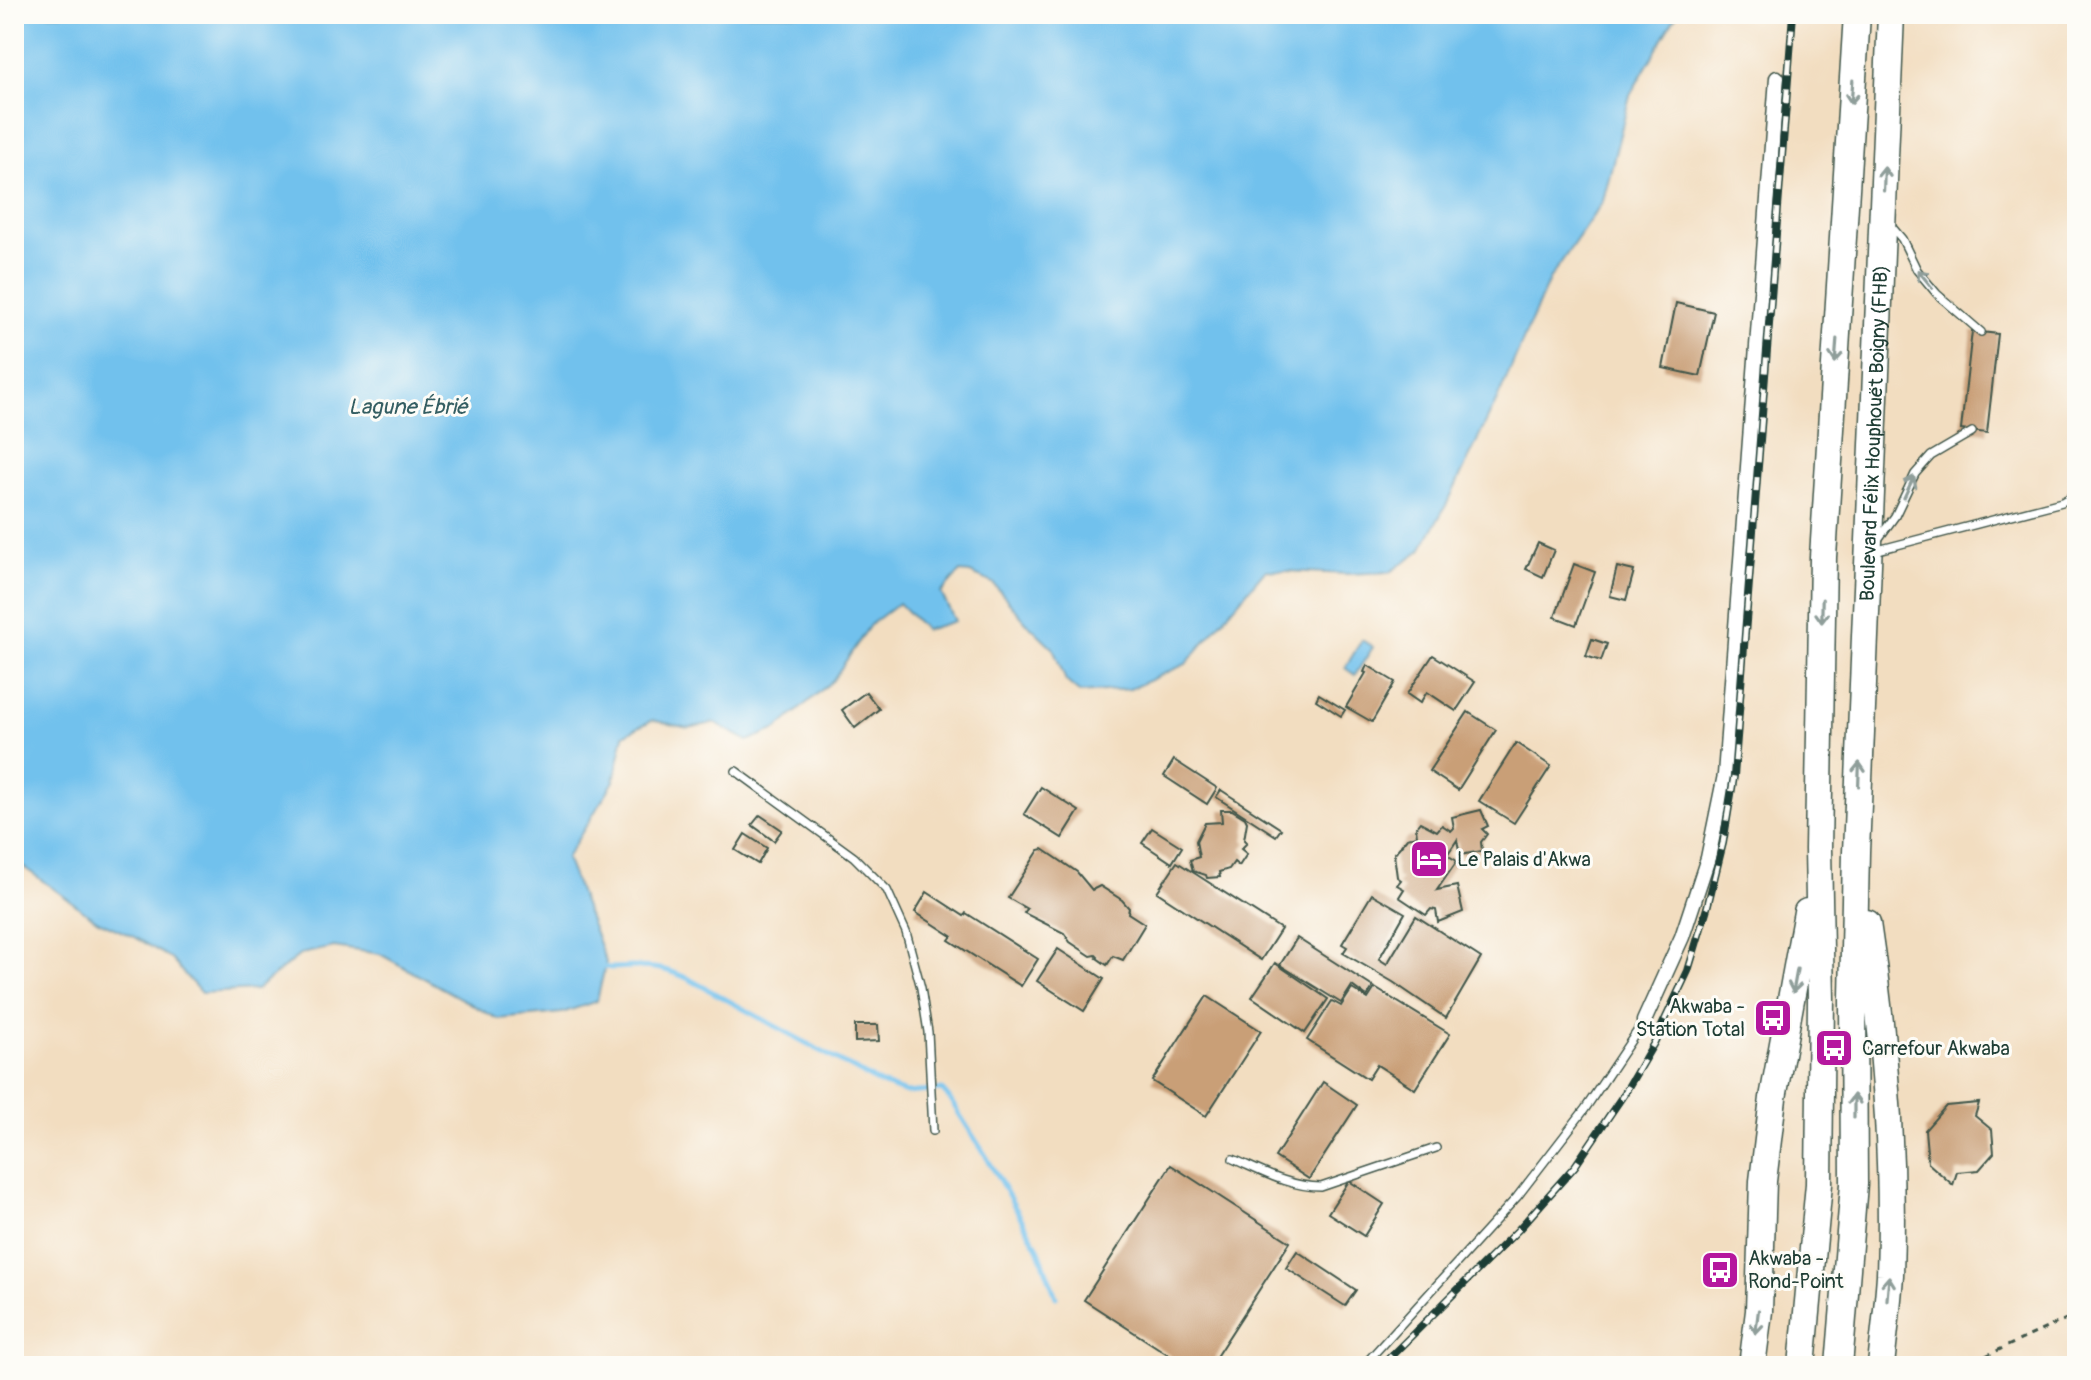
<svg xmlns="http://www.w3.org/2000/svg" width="2091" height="1380" viewBox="0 0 2091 1380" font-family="Pangolin,sans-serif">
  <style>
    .water { fill: #71c1ed; stroke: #487f90; stroke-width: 2 }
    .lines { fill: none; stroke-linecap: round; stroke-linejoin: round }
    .stream { stroke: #71c1ed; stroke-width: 5 }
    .building { fill: #c99f77 }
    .lane-casing { stroke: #3f5549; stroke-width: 10 }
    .street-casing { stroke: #3f5549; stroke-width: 17 }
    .highway-casing { stroke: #3f5549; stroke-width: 29 }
    .path { stroke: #3f5549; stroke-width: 3; stroke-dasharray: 6 6; stroke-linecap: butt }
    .lane { stroke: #fff; stroke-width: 7 }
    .street { stroke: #fff; stroke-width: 14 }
    .highway { stroke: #fff; stroke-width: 26 }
    .rail-casing { stroke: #1f3d34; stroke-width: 8 }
    .rail { stroke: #fdfcf7; stroke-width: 5; stroke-dasharray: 15; stroke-linecap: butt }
    .oneway { stroke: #8f9e9a }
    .labels { text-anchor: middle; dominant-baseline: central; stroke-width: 6; stroke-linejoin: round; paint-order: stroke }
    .street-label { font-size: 20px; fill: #1f3d34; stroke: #fdfcf7 }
    .poi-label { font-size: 20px; fill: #1f3d34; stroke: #fdfcf7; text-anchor: start }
    .water-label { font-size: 22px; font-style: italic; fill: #345e62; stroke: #fdfcf7 }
  </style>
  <rect width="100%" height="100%" fill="#fdfcf7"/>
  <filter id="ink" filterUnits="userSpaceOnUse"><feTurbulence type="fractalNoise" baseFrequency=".0125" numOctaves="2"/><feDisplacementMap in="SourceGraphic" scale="16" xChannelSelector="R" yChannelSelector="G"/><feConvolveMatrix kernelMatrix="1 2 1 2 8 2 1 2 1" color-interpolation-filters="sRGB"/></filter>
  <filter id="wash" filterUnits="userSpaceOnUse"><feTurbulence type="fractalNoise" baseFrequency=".006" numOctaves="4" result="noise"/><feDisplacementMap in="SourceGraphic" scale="32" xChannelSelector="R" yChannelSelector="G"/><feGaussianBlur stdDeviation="1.8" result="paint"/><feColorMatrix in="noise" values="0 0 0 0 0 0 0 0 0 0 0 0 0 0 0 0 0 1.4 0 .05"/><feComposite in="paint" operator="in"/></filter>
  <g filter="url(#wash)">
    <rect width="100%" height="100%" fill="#f2ddc0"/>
    <g class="water">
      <path d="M 14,14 L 1677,14 L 1630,95 L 1603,201 L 1549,280 L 1501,391 L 1450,498 L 1421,550 L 1390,572 L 1347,574 L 1265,570 L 1186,664 L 1130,689 L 1080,693 L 1066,681 L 1053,648 L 1026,622 L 993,583 L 970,573 L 960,572 L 941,593 L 955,621 L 925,630 L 899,603 L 870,625 L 833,680 L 777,729 L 748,741 L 714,723 L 688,728 L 652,720 L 624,735 L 614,781 L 566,858 L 606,962 L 597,1001 L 562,1013 L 498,1019 L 380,954 L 334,947 L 301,954 L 256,990 L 201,993 L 170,958 L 132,936 L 98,921 L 14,860 Z"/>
      <path d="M 1362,640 L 1373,647 L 1355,675 L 1345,668 Z"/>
    </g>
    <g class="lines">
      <path class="stream" d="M 600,966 C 610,970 621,967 632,967 C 657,967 667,969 689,979 L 881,1084 L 906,1093 L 942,1090 L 949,1098 L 986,1156 L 1038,1248 L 1056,1297"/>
    </g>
    <g id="blocks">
      <g class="building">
        <path d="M 1676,303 L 1714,312 L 1700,376 L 1663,368 Z"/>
        <path d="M 1972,331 L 1998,334 L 1987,433 L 1961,430 Z"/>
        <path d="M 1538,543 L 1554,550 L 1543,577 L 1526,569 Z"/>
        <path d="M 1574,564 L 1595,572 L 1576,625 L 1555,617 Z"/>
        <path d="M 1617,567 L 1634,571 L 1626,600 L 1610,596 Z"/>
        <path d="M 1592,639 L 1607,644 L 1601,661 L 1586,656 Z"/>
        <path d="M 1433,655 L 1475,682 L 1456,711 L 1427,692 L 1420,703 L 1407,694 Z"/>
        <path d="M 1367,665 L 1395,682 L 1372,722 L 1346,707 L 1366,673 L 1364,672 Z"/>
        <path d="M 866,692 L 879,709 L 855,728 L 842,710 Z"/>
        <path d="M 1319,694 L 1345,710 L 1341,716 L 1316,700 Z"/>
        <path d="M 1468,712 L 1496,730 L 1458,790 L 1429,771 Z"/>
        <path d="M 1516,743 L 1551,766 L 1514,823 L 1479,801 Z"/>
        <path d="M 1174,760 L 1217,788 L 1207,804 L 1164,776 Z"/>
        <path d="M 1041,787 L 1079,811 L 1062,838 L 1024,814 Z"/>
        <path d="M 1221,790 L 1281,829 L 1276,836 L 1216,797 Z"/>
        <path d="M 1221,810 L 1232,810 L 1245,818 L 1247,822 L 1244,840 L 1247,843 L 1241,849 L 1247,854 L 1239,866 L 1234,862 L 1229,869 L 1219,872 L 1220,877 L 1207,878 L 1206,875 L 1193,871 L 1190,860 L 1199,857 L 1196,841 L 1205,823 L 1222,822 Z"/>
        <path d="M 1481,810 L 1488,826 L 1482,829 L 1487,834 L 1481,842 L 1482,851 L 1460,855 L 1457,840 L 1447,855 L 1457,861 L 1437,890 L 1457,886 L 1463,912 L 1438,922 L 1436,910 L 1431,909 L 1426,915 L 1399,897 L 1404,889 L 1397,885 L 1401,880 L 1397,877 L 1394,854 L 1407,838 L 1417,836 L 1416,827 L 1420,822 L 1437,831 L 1442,825 L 1451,831 L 1454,828 L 1452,817 Z"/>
        <path d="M 760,815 L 782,830 L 774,841 L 752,825 Z"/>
        <path d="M 1152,828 L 1182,847 L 1172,863 L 1142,843 Z"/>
        <path d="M 745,834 L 767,848 L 758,864 L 735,850 Z"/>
        <path d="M 1043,849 L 1077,872 L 1092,890 L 1100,886 L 1122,900 L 1129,908 L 1128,913 L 1145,924 L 1123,960 L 1113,956 L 1107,965 L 1097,958 L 1098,957 L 1096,955 L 1091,956 L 1070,942 L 1064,933 L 1024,913 L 1027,909 L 1008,898 L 1039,850 Z"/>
        <path d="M 1177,862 L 1281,929 L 1261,960 L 1157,892 Z"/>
        <path d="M 927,892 L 964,916 L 966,913 L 1038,959 L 1021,986 L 949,940 L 952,936 L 915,912 Z"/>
        <path d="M 1372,894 L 1405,913 L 1379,959 L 1387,964 L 1416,916 L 1481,958 L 1446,1018 L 1393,982 L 1343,953 L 1347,947 L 1342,944 Z"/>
        <path d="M 1297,938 L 1373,987 L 1367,997 L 1352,986 L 1341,1003 L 1280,965 Z"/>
        <path d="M 1058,949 L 1104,979 L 1084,1011 L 1037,981 Z"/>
        <path d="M 1275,963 L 1328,999 L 1305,1033 L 1252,997 Z"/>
        <path d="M 1375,988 L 1450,1034 L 1415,1089 L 1377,1065 L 1368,1079 L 1307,1040 L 1332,1001 L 1341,1006 L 1352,989 L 1368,999 Z"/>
        <path d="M 1207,996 L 1261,1031 L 1206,1116 L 1152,1081 Z"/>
        <path d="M 855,1025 L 878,1025 L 879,1041 L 855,1042 Z"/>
        <path d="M 1323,1082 L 1357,1105 L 1309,1179 L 1275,1157 Z"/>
        <path d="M 1979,1103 L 1975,1116 L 1992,1130 L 1994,1153 L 1979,1170 L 1957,1172 L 1953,1185 L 1928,1163 L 1925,1130 L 1946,1106 Z"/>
        <path d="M 1171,1165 L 1290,1242 L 1210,1366 L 1186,1366 L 1084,1300 Z"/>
        <path d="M 1349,1181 L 1384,1204 L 1364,1236 L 1328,1213 Z"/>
        <path d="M 1297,1251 L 1356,1290 L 1345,1306 L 1286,1268 Z"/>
      </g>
    </g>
  </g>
  <g filter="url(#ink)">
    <use href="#blocks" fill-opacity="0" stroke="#3f5549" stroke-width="2"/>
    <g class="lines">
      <g class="lane-casing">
        <g id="lane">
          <path d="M 1891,226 L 1902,239 L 1917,270 L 1937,294 L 1981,332"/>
          <path d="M 1879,538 L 1895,516 L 1915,474 L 1931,456 L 1972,432"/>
          <path d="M 1874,551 L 2062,502 L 2077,493"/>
          <path d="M 736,771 L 854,857 L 887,890 L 906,932 L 921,988 L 928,1032 L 933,1131"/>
          <path d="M 1233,1159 C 1261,1171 1289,1187 1321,1187 L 1436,1148"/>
          <path d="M 2076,1314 L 2077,1310"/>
          <path d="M 1363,1366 L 1517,1197 L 1585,1109 L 1644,1021"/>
        </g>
      </g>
      <g class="street-casing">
        <path id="street" d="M 1644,1021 L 1682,937 L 1708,858 L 1725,775 L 1777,78"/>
      </g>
      <g class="highway-casing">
        <g id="highway">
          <path d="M 1867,923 C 1885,1039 1894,1158 1890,1275 C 1888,1305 1884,1336 1881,1366"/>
          <path d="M 1752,1366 L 1759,1311 L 1763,1181 L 1773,1098 L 1807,912"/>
          <path d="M 1802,1366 L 1819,1184 L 1821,999 L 1818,849 L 1823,557 L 1857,14"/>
          <path id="s1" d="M 1839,1366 L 1854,1184 L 1853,998 L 1856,852 L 1891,14"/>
        </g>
      </g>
      <path class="path" d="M 1964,1366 L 2066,1319"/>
      <use href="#lane" class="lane"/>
      <use href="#street" class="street"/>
      <use href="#highway" class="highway"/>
      <g class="rail-casing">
        <path id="rail" d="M 1381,1366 L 1518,1230 L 1575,1166 L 1624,1094 L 1654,1043 L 1688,971 L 1707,908 L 1723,843 L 1734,776 L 1793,14"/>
      </g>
      <use href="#rail" class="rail"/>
    </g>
    <defs><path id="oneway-shaft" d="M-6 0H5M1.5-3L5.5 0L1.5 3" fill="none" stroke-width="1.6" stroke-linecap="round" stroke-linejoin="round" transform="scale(2)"/></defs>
    <g class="oneway">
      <use href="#oneway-shaft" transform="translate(1852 92) rotate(94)"/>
      <use href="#oneway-shaft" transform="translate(1884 179) rotate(-88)"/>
      <use href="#oneway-shaft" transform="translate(1925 279) rotate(-129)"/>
      <use href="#oneway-shaft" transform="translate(1836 351) rotate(94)"/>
      <use href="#oneway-shaft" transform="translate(1909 487) rotate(-65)"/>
      <use href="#oneway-shaft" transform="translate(1822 611) rotate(91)"/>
      <use href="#oneway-shaft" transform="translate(1859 774) rotate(-88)"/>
      <use href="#oneway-shaft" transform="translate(1795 981) rotate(100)"/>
      <use href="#oneway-shaft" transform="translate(1854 1106) rotate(-90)"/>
      <use href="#oneway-shaft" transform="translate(1888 1288) rotate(-85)"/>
      <use href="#oneway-shaft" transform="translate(1757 1322) rotate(97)"/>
    </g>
  </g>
  <defs>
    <g id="hotel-square" transform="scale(2)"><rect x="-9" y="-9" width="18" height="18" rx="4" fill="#b5179e" stroke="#fdfcf7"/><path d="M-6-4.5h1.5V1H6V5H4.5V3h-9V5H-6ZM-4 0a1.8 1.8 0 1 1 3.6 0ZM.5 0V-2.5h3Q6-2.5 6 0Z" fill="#fff"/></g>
    <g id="bus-square" transform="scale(2)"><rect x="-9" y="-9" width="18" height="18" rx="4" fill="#b5179e" stroke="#fdfcf7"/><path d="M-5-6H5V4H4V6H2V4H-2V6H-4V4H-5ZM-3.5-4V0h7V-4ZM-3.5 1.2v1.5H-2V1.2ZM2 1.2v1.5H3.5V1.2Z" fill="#fff"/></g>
  </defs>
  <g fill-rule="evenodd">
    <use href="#hotel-square" x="1429" y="859"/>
    <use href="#bus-square" x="1773" y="1018"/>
    <use href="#bus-square" x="1834" y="1048"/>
    <use href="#bus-square" x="1720" y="1270"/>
  </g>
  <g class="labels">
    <g class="street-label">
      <text stroke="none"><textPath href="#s1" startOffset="934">Boulevard Félix Houphouët Boigny (FHB)</textPath></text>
    </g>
    <g class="poi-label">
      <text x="1457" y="859">Le Palais d'Akwa</text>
      <text x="1745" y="1006" text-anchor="end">Akwaba -<tspan x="1745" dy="23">Station Total</tspan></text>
      <text x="1862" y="1048">Carrefour Akwaba</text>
      <text x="1748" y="1258">Akwaba -<tspan x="1748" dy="23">Rond-Point</tspan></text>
    </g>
    <g class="water-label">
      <text x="408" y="407">Lagune Ébrié</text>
    </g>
  </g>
  <rect width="2091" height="1380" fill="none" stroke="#fdfcf7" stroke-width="48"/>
</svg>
